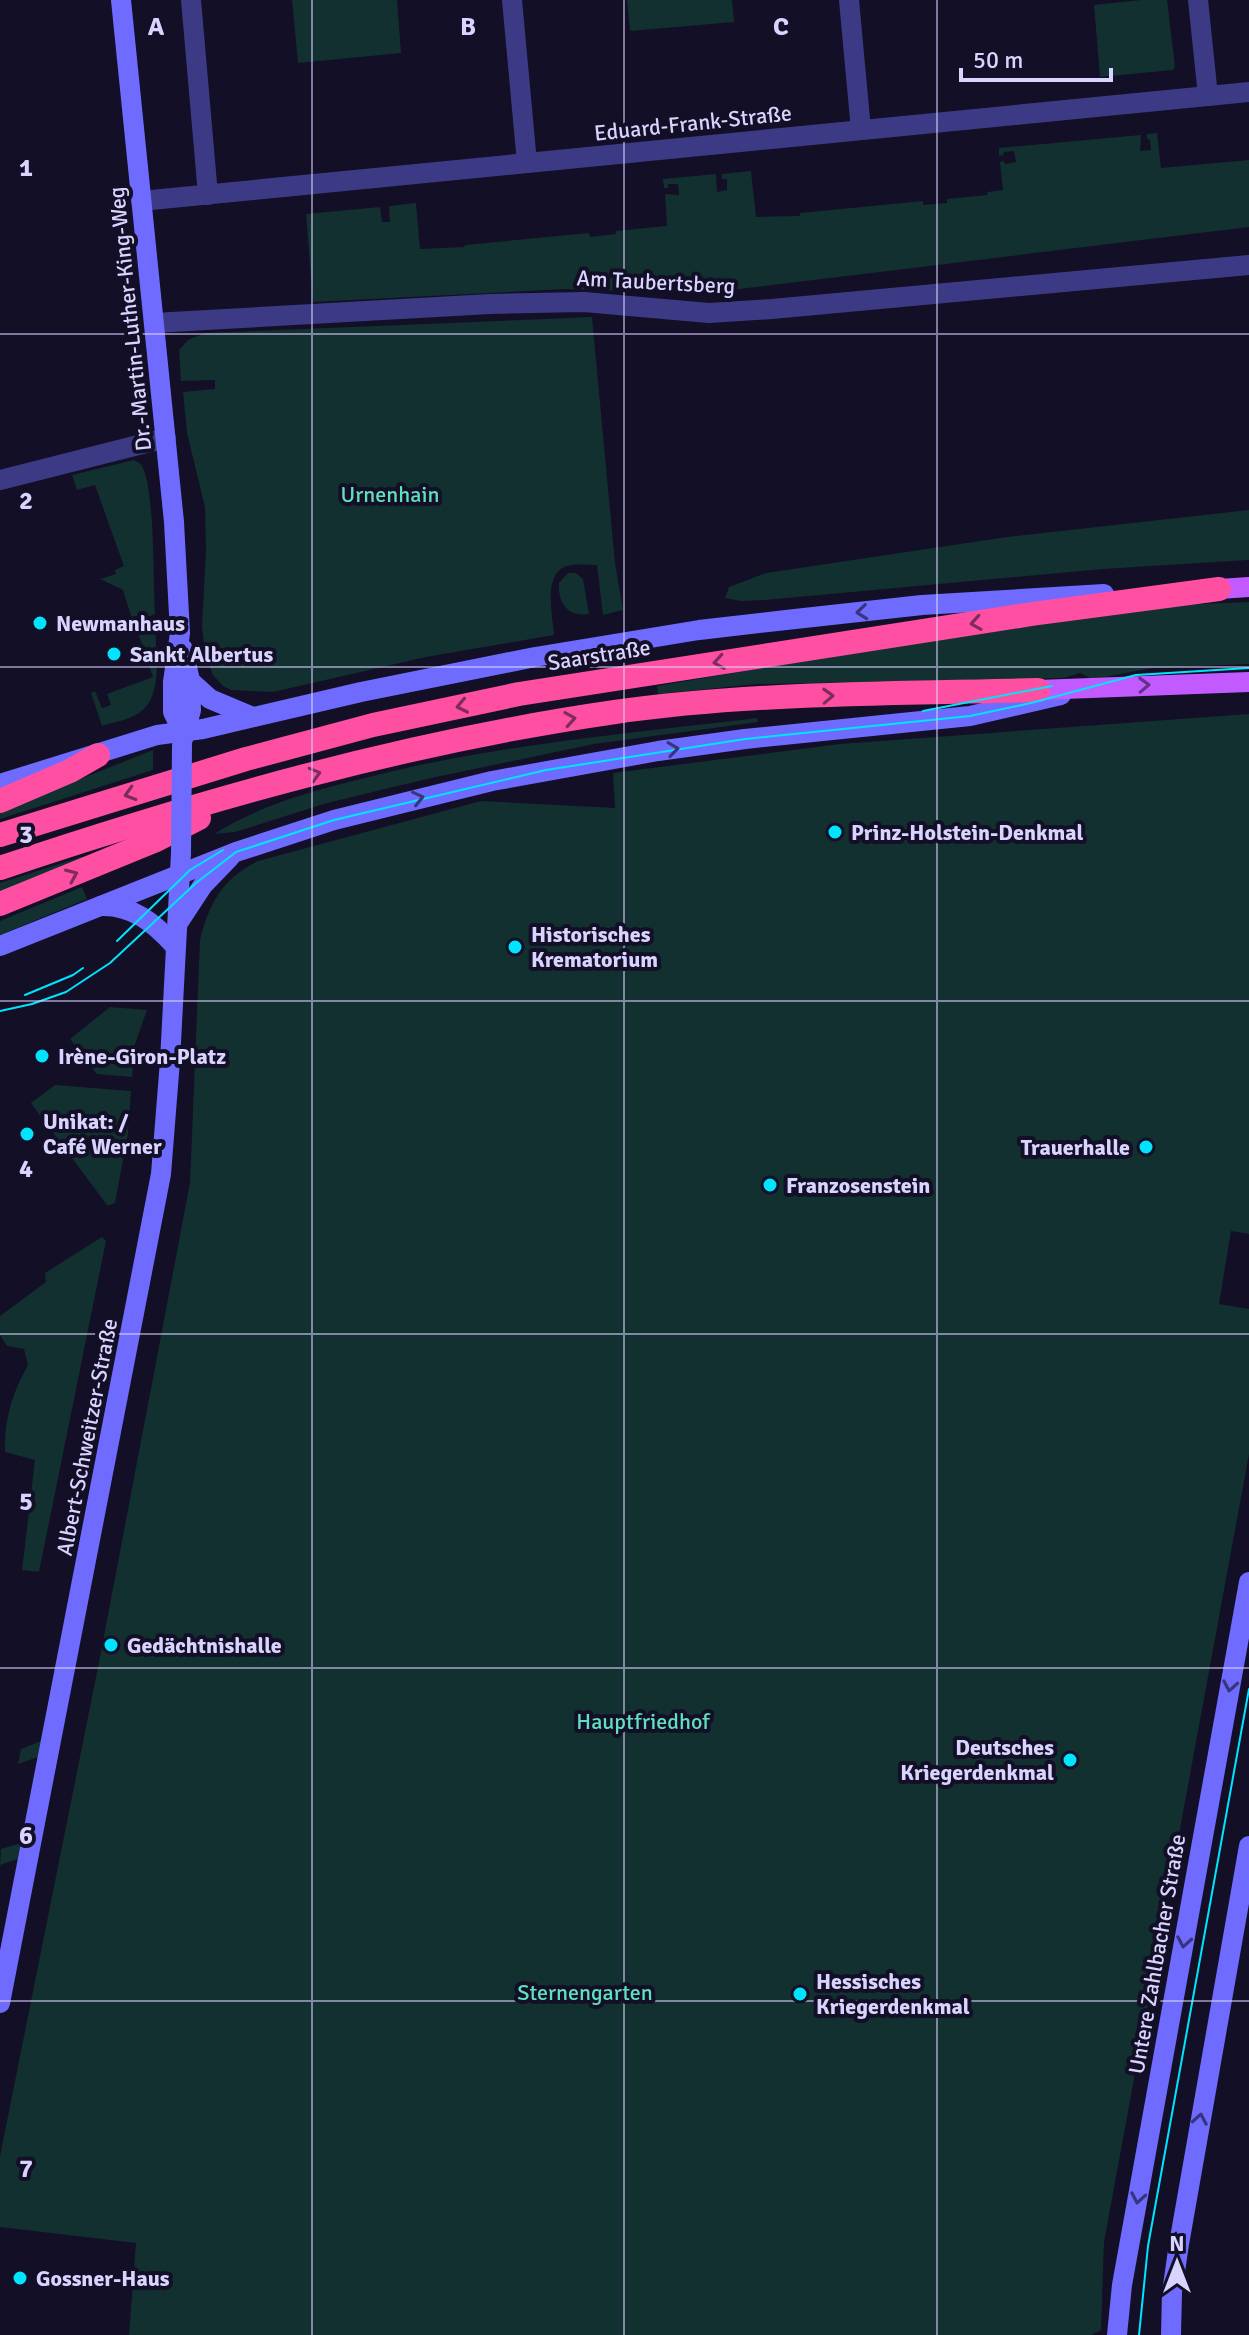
<svg xmlns="http://www.w3.org/2000/svg" width="1249" height="2335" viewBox="0 0 1249 2335" font-family="Signika,sans-serif">
  <style>
    .green { fill: #12302f }
    .lines { fill: none; stroke-linecap: round; stroke-linejoin: round }
    .street { stroke: #3d3a85; stroke-width: 20 }
    .secondary { stroke: #6f6bff; stroke-width: 20 }
    .primary { stroke: #c25bff; stroke-width: 20 }
    .highway { stroke: #ff4fa3; stroke-width: 24 }
    .tram { stroke: #00e5ff; stroke-width: 2 }
    .secondary-bridge { stroke: #6f6bff; stroke-width: 20 }
    .oneway { stroke: #38347d }
    .oneway2 { stroke: #7d2c5e }
    .oneway3 { stroke: #623188 }
    .grid { fill: none; stroke: #d9d4ff; stroke-width: 2; stroke-opacity: 0.55 }
    .poi-dot { fill: #00e5ff; stroke: #130f26; stroke-width: 3 }
    .labels { text-anchor: middle; dominant-baseline: central; stroke-width: 8; stroke-linejoin: round; paint-order: stroke }
    .street-label { font-size: 22px; fill: #d9d4ff; stroke: #130f26 }
    .park-label { font-size: 22px; fill: #5fe0c0; stroke: #130f26 }
    .poi-label { font-size: 22px; font-weight: bold; fill: #d9d4ff; stroke: #130f26; text-anchor: start }
    .grid-label { font-size: 26px; text-anchor: middle; font-weight: bold; fill: #d9d4ff; stroke: #130f26; stroke-width: 8; stroke-linejoin: round; paint-order: stroke }
  </style>
  <rect width="100%" height="100%" fill="#130f26"/>
  <g class="green">
    <path d="M 292,0 L 397,0 L 401,53 L 298,63 Z"/>
    <path d="M 627,0 L 732,0 L 734,22 L 630,31 Z"/>
    <path d="M 1141,0 L 1167,0 L 1175,67 L 1173,70 L 1100,77 L 1094,5 Z"/>
    <path d="M 1157,133 L 1161,168 L 1249,160 L 1249,227 L 707,293 L 566,289 L 313,302 L 306,214 L 380,207 L 382,222 L 390,222 L 389,206 L 416,203 L 420,249 L 464,247 L 465,245 L 589,233 L 590,237 L 616,234 L 616,231 L 667,226 L 665,194 L 679,195 L 678,184 L 668,184 L 668,188 L 664,188 L 663,179 L 716,174 L 717,192 L 727,190 L 727,179 L 722,179 L 722,174 L 751,171 L 756,217 L 800,216 L 800,213 L 923,201 L 923,205 L 947,203 L 947,199 L 987,195 L 988,192 L 1003,190 L 1000,162 L 1004,161 L 1005,164 L 1016,162 L 1014,151 L 1004,152 L 1003,155 L 999,156 L 999,148 L 1141,135 L 1140,151 L 1151,150 L 1150,140 L 1147,139 L 1147,134 Z"/>
    <path d="M 592,317 L 615,563 L 623,610 L 603,615 L 597,565 C 587,565 573,563 564,567 C 543,577 553,617 554,635 L 426,657 L 273,692 L 231,690 L 223,686 L 213,675 L 205,654 L 202,626 L 206,551 L 205,507 L 187,433 L 183,392 L 215,389 L 215,380 L 181,381 L 179,350 L 188,340 L 205,333 Z"/>
    <path d="M 134,460 C 139,463 140,462 143,468 C 155,494 153,582 155,614 L 139,621 L 132,619 L 123,590 L 100,579 L 116,574 L 115,570 L 124,566 L 95,485 L 77,490 L 72,475 Z"/>
    <path d="M 1249,510 L 1249,560 L 1103,569 L 765,600 L 741,601 L 725,598 L 729,587 L 766,573 L 1007,537 Z"/>
    <path d="M 568,573 L 576,573 L 583,579 L 589,614 C 568,617 558,604 559,583 Z"/>
    <path d="M 1249,602 L 1249,664 L 1152,668 L 1105,677 L 1090,678 L 1080,673 L 1064,678 L 756,684 L 658,694 L 657,686 L 862,651 L 1177,605 Z"/>
    <path d="M 155,622 C 155,649 165,696 139,713 C 128,720 114,722 102,726 L 91,693 L 95,691 L 102,708 L 111,705 L 107,694 L 153,677 L 137,630 Z"/>
    <path d="M 1249,714 L 1249,1234 L 1231,1231 L 1219,1304 L 1249,1309 L 1249,1454 L 1104,2242 L 1101,2330 L 1091,2335 L 129,2335 L 136,2243 L 0,2227 L 0,2156 L 100,1657 L 190,1183 L 200,940 C 209,903 223,878 258,861 L 481,801 L 615,808 L 613,773 L 840,744 Z"/>
    <path d="M 757,718 L 758,722 L 594,744 L 431,778 L 327,803 L 235,832 L 214,834 C 258,806 311,791 361,779 C 491,745 624,734 757,718 Z"/>
    <path d="M 153,750 L 153,770 L 0,819 L 0,811 Z"/>
    <path d="M 81,857 L 89,858 L 0,892 L 0,883 Z"/>
    <path d="M 82,887 L 87,899 L 0,935 L 0,921 Z"/>
    <path d="M 110,1007 L 147,1010 L 135,1044 L 132,1077 L 97,1074 L 70,1039 Z"/>
    <path d="M 55,1085 L 131,1091 L 128,1133 L 115,1203 L 110,1205 L 107,1205 L 31,1103 Z"/>
    <path d="M 102,1237 L 106,1241 L 39,1572 L 22,1570 L 35,1460 L 5,1452 C 4,1420 12,1393 28,1365 L 24,1349 L 7,1346 L 0,1335 L 0,1316 L 46,1282 L 45,1273 Z"/>
    <path d="M 41,1741 L 38,1757 L 18,1764 L 21,1749 Z"/>
    <path d="M 21,1843 L 18,1859 L 0,1865 L 1,1849 Z"/>
  </g>
  <g class="lines">
    <g class="street">
      <path d="M 191,0 L 208,195"/>
      <path d="M 512,0 L 527,163"/>
      <path d="M 849,0 L 861,130"/>
      <path d="M 1198,0 L 1208,96"/>
      <path d="M 141,201 L 1249,92"/>
      <path d="M 154,323 L 490,304 L 584,302 L 709,313 L 772,309 L 1249,265"/>
      <path d="M 0,480 L 166,438"/>
    </g>
    <g class="secondary">
      <path d="M 121,0 L 174,522 L 180,633 L 173,682 L 173,712 L 183,732"/>
      <path d="M 190,681 L 210,699 L 253,717"/>
      <path d="M 183,739 L 191,710 L 190,681 L 183,649"/>
      <path d="M 0,784 L 157,735 L 203,729 L 361,692 L 535,657 L 699,630 L 786,620 L 922,605 L 1104,594"/>
      <path d="M 101,906 C 133,905 154,923 175,946"/>
      <path d="M 178,923 L 203,885 L 230,857"/>
      <path d="M 0,946 L 236,852 L 334,820 L 492,781 L 658,751 L 745,739 L 970,716 L 1061,695"/>
      <path d="M 0,2003 L 161,1174 L 170,1061 L 181,853"/>
      <path d="M 1117,2335 L 1122,2285 L 1249,1582"/>
      <path d="M 1171,2335 L 1172,2292 L 1179,2244 L 1249,1846"/>
    </g>
    <g class="primary">
      <path d="M 1219,589 L 1249,587"/>
      <path d="M 1038,690 L 1249,682"/>
    </g>
    <g class="highway">
      <path d="M 0,801 L 70,771 L 98,755"/>
      <path d="M 0,835 L 246,759 L 373,725 L 519,694 L 1032,614 L 1219,589"/>
      <path d="M 0,868 C 200,801 406,742 615,712 C 754,692 898,694 1038,690"/>
      <path d="M 0,904 L 154,841 L 199,818"/>
    </g>
    <g class="tram">
      <path d="M 923,711 L 1052,686"/>
      <path d="M 117,941 L 190,870 L 223,850"/>
      <path d="M 25,995 L 73,975 L 83,968"/>
      <path d="M 0,1011 L 32,1004 L 66,992 L 110,963 L 196,883 L 236,852 L 334,820 L 546,770 L 745,739 L 970,716 L 1031,703 L 1136,675 L 1249,668"/>
      <path d="M 1139,2335 L 1148,2246 L 1249,1689"/>
    </g>
    <path class="secondary-bridge" d="M 181,853 L 182,745"/>
  </g>
  <defs><path id="oneway-chevron" d="M-2-3.5L2.5 0L-2 3.5" fill="none" stroke-width="1.6" stroke-linecap="round" stroke-linejoin="round" transform="scale(2)"/></defs>
  <g class="oneway">
    <use href="#oneway-chevron" transform="translate(862 612) rotate(174)"/>
    <use href="#oneway-chevron" transform="translate(673 749) rotate(-8)"/>
    <use href="#oneway-chevron" transform="translate(418 798) rotate(-13)"/>
    <use href="#oneway-chevron" transform="translate(1230 1686) rotate(100)"/>
    <use href="#oneway-chevron" transform="translate(1184 1942) rotate(100)"/>
    <use href="#oneway-chevron" transform="translate(1200 2119) rotate(-80)"/>
    <use href="#oneway-chevron" transform="translate(1138 2198) rotate(100)"/>
  </g>
  <g class="oneway2">
    <use href="#oneway-chevron" transform="translate(976 623) rotate(171)"/>
    <use href="#oneway-chevron" transform="translate(719 662) rotate(171)"/>
    <use href="#oneway-chevron" transform="translate(828 696) rotate(-2)"/>
    <use href="#oneway-chevron" transform="translate(462 706) rotate(168)"/>
    <use href="#oneway-chevron" transform="translate(570 719) rotate(-9)"/>
    <use href="#oneway-chevron" transform="translate(315 774) rotate(-16)"/>
    <use href="#oneway-chevron" transform="translate(130 794) rotate(163)"/>
    <use href="#oneway-chevron" transform="translate(72 875) rotate(-23)"/>
  </g>
  <use class="oneway3" href="#oneway-chevron" transform="translate(1144 685) rotate(-2)"/>
  <path class="grid" d="M 312,0 L 312,2335M 624,0 L 624,2335M 937,0 L 937,2335M 0,334 L 1249,334M 0,667 L 1249,667M 0,1001 L 1249,1001M 0,1334 L 1249,1334M 0,1668 L 1249,1668M 0,2001 L 1249,2001"/>
  <g class="poi-dot">
    <circle cx="40" cy="623" r="8"/>
    <circle cx="114" cy="654" r="8"/>
    <circle cx="835" cy="832" r="8"/>
    <circle cx="515" cy="947" r="8"/>
    <circle cx="42" cy="1056" r="8"/>
    <circle cx="27" cy="1134" r="8"/>
    <circle cx="1146" cy="1147" r="8"/>
    <circle cx="770" cy="1185" r="8"/>
    <circle cx="111" cy="1645" r="8"/>
    <circle cx="1070" cy="1760" r="8"/>
    <circle cx="800" cy="1994" r="8"/>
    <circle cx="20" cy="2278" r="8"/>
  </g>
  <g class="labels">
    <g class="street-label">
      <text transform="translate(693 123) rotate(-6)">Eduard-Frank-Straße</text>
      <text transform="translate(656 282) rotate(3)">Am Taubertsberg</text>
      <text transform="translate(130 319) rotate(-96)">Dr.-Martin-Luther-King-Weg</text>
      <text transform="translate(599 655) rotate(-9)">Saarstraße</text>
      <text transform="translate(87 1437) rotate(-79)">Albert-Schweitzer-Straße</text>
      <text transform="translate(1157 1954) rotate(-80)">Untere Zahlbacher Straße</text>
    </g>
    <g class="park-label">
      <text x="390" y="494">Urnenhain</text>
      <text x="643" y="1721">Hauptfriedhof</text>
      <text x="585" y="1992">Sternengarten</text>
    </g>
    <g class="poi-label">
      <text x="56" y="623">Newmanhaus</text>
      <text x="130" y="654">Sankt Albertus</text>
      <text x="851" y="832">Prinz-Holstein-Denkmal</text>
      <text x="531" y="934">Historisches<tspan x="531" dy="25">Krematorium</tspan></text>
      <text x="58" y="1056">Irène-Giron-Platz</text>
      <text x="43" y="1121">Unikat: /<tspan x="43" dy="25">Café Werner</tspan></text>
      <text x="1130" y="1147" text-anchor="end">Trauerhalle</text>
      <text x="786" y="1185">Franzosenstein</text>
      <text x="127" y="1645">Gedächtnishalle</text>
      <text x="1054" y="1747" text-anchor="end">Deutsches<tspan x="1054" dy="25">Kriegerdenkmal</tspan></text>
      <text x="816" y="1981">Hessisches<tspan x="816" dy="25">Kriegerdenkmal</tspan></text>
      <text x="36" y="2278">Gossner-Haus</text>
    </g>
  </g>
  <g class="grid-label">
    <text x="156" y="35">A</text>
    <text x="468" y="35">B</text>
    <text x="781" y="35">C</text>
    <text x="26" y="176">1</text>
    <text x="26" y="509">2</text>
    <text x="26" y="843">3</text>
    <text x="26" y="1177">4</text>
    <text x="26" y="1510">5</text>
    <text x="26" y="1844">6</text>
    <text x="26" y="2177">7</text>
  </g>
  <g transform="translate(1177 2263)" stroke="#130f26" stroke-width="6" paint-order="stroke">
  <path d="M0-6L14 30L0 20L-14 30Z" fill="#d9d4ff"/>
  <text y="-12" font-size="22" font-weight="bold" text-anchor="middle" fill="#d9d4ff">N</text>
  </g>
  <path d="M961 68v12h150v-12" fill="none" stroke="#d9d4ff" stroke-width="4"/>
  <text x="973" y="68" font-size="24" fill="#d9d4ff" stroke="#130f26" stroke-width="6" paint-order="stroke">50 m</text>
</svg>
